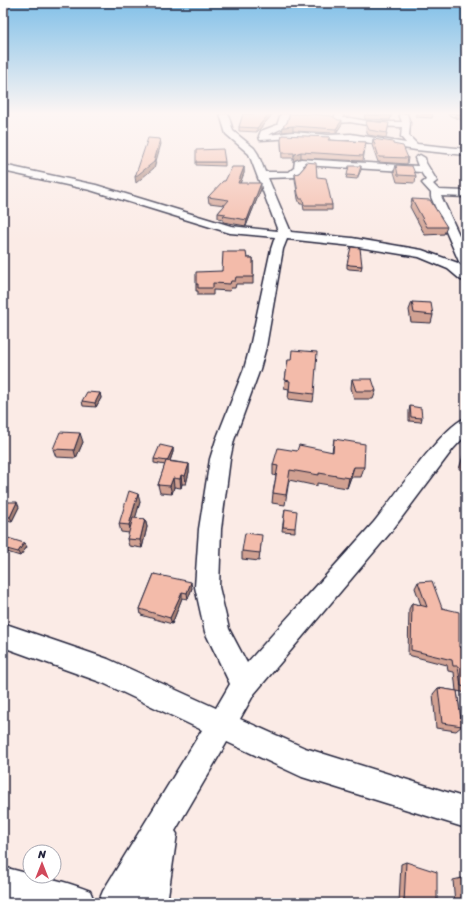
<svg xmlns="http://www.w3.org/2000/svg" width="469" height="906" viewBox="0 0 469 906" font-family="Sriracha,sans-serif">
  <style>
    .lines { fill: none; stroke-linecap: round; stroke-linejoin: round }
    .minor-casing { stroke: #22223b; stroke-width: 3 }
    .minor { fill: #fff; fill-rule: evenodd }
    .wall { fill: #d1a192; stroke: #22223b }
    .shaded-wall { fill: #aa8377; stroke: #22223b }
    .building { fill: #f3bbaa; stroke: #22223b }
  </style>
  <rect width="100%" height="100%" fill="#fbebe6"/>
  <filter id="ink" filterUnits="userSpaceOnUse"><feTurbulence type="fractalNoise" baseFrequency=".025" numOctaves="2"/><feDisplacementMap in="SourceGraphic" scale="8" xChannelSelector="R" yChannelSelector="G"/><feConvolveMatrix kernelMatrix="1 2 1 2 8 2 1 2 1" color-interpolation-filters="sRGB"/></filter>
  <g filter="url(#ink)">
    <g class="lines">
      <g class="minor-casing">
        <g id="minor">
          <path d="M 220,114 L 228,114 L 233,131 L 254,148 L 258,154 L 265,172 L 289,172 L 294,168 L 295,161 L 301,159 L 418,166 L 415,158 L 420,155 L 425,158 L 426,163 L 437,181 L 433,184 L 439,190 L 466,191 L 466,197 L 441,196 L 466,250 L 466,268 L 462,267 L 466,270 L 466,281 L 461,280 L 448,269 L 419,257 L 352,246 L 287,239 L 283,249 L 266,347 L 260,369 L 234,440 L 230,459 L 221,529 L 219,587 L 229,629 L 247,663 C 289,616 332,569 374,522 C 392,500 444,424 466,418 L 466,435 L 453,449 L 390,533 L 254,694 L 240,719 L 305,748 L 466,798 L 466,828 L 302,777 L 227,742 L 175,831 L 177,834 L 167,903 L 98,903 L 103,891 L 202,730 L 103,683 L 3,647 L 3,623 L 108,659 L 216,708 L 230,684 L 205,632 L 195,587 L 199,529 L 210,459 L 216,440 L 244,369 L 250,347 L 271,249 L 275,237 L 230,233 L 90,190 L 3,171 L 3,165 L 96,185 L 231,226 L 278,231 L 249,154 L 226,134 ZM 303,165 L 421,172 L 426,180 L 422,183 L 431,193 L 431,197 L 461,266 L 458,263 L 422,250 L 352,238 L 291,232 L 268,178 L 297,177 L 304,169 Z"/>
          <path d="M 281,114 L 289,114 L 285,127 L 268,135 L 293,132 L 328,135 L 351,134 L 406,143 L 401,137 L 402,127 L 373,126 L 350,122 L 338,123 L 333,120 L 336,114 L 344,114 L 342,118 L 350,118 L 373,122 L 402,122 L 399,114 L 407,114 L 410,123 L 409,136 L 417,144 L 466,149 L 466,155 L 416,150 L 351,140 L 328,141 L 293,138 L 260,140 L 259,136 L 261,131 L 277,125 Z"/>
          <path d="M 449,114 L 466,114 L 466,117 L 453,116 Z"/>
          <path d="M 3,867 L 30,874 L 30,876 C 49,876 72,884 90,891 L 95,903 L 13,903 L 3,901 Z"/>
        </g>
      </g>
      <use href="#minor" class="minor"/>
    </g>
    <g class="wall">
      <path d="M 243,114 L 271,114 L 271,116 L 257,132 L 239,131 L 239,127 Z"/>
      <path d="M 364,114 L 392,114 L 390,120 L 365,119 Z"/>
      <path d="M 415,114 L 433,114 L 432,118 L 417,117 Z"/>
      <path d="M 456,114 L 466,114 L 466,126 L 460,119 L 455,118 Z"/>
      <path d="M 367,121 L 388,128 L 386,138 L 368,135 L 366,129 Z"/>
      <path d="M 342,124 L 336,133 L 293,131 L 282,132 L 283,126 Z"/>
      <path d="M 330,137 L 330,140 L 366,142 L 363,161 L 301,158 L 295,160 L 293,162 L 293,158 L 282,158 L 281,145 L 281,140 Z"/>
      <path d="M 373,139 L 393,144 L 408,158 L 407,164 L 378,162 L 372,145 Z"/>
      <path d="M 196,162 L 225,162 L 225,166 L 196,165 Z"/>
      <path d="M 305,162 L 317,177 L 332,205 L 332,210 L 304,210 L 303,204 L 300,204 L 298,199 L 295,179 L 295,174 L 299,173 L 305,166 Z"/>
      <path d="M 396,165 L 416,176 L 415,183 L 397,182 L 394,172 Z"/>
      <path d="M 361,166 L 361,170 L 357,179 L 346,178 L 347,175 Z"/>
      <path d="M 244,167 L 244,173 L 240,183 L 261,189 L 246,226 L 223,222 L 223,219 L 218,218 L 218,213 L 225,205 L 209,203 L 208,197 L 225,181 Z"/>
      <path d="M 412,199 L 447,227 L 444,234 L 425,235 L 410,207 Z"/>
      <path d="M 247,258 L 253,258 L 253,284 L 236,284 L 235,288 L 231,288 L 230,291 L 213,290 L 213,295 L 198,295 L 198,291 L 196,291 L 196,284 Z"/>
      <path d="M 347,264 L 362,266 L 361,270 L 349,269 L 347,268 Z"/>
      <path d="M 412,302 L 433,315 L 431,323 L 411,322 L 409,310 Z"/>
      <path d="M 288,360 L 314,394 L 313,402 L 288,399 L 289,389 L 284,388 Z"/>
      <path d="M 352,379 L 376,391 L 373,399 L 354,399 L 351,388 Z"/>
      <path d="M 100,393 L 101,398 L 96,407 L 83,406 L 82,401 Z"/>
      <path d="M 410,406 L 422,418 L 421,422 L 409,421 L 409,411 Z"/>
      <path d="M 334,439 L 364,467 L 361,477 L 351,477 L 347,488 L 317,483 L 317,486 L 289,480 L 285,505 L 272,503 L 273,493 L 276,476 L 273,475 L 273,465 L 297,451 L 332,452 Z"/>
      <path d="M 83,442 L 76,458 L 56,457 L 53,449 Z"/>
      <path d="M 173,448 L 173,452 L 170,461 L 189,464 L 189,472 L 186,484 L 182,484 L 181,488 L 174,487 L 172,494 L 160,493 L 158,485 L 165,465 L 154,463 L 154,459 Z"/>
      <path d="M 466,449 L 466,471 L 459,469 L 463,456 Z"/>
      <path d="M 140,502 L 135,518 L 145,519 L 147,527 L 142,548 L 129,546 L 127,539 L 129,533 L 121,532 L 119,524 Z"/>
      <path d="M 19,507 L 12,521 L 3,520 L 3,508 Z"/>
      <path d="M 285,509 L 295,528 L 295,532 L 282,531 Z"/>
      <path d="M 24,543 L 27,547 L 20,556 L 4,551 L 3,550 L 3,545 Z"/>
      <path d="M 261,543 L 259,561 L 242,559 L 242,551 Z"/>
      <path d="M 154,574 L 192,588 L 188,599 L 182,598 L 172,624 L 141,615 L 140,609 Z"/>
      <path d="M 418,582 L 442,608 L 459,647 L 466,648 L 466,693 L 457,691 L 462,726 L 456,731 L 436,728 L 433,694 L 438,688 L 456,691 L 454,672 L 448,671 L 447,665 L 408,655 L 409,609 L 412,603 L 421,605 L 415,588 Z"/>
      <path d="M 406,862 L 437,903 L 399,903 L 401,864 Z"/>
      <path d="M 462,878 L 466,903 L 455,903 L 453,880 Z"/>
    </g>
    <g class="shaded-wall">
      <path d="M 269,114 L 271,114 L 271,116 L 257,132 L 257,128 Z"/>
      <path d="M 342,120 L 342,124 L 336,133 L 336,129 Z"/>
      <path d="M 293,126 L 293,131 L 282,132 L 283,127 Z"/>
      <path d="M 160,139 L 161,144 L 154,168 L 136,183 L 135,177 Z"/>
      <path d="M 301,152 L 301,158 L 295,160 L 293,162 L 294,156 L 295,154 Z"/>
      <path d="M 244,167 L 244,173 L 238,189 L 238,183 Z"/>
      <path d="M 261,183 L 261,189 L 246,226 L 247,220 Z"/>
      <path d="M 100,393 L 101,398 L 96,407 L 95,403 Z"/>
      <path d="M 80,433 L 83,442 L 76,458 L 74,450 Z"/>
      <path d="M 173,448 L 173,452 L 168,466 L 167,461 Z"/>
      <path d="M 189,464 L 189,472 L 186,484 L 185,476 Z"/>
      <path d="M 354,467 L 351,477 L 347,488 L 349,478 Z"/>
      <path d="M 181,475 L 182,484 L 181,488 L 180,479 Z"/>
      <path d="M 173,478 L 174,487 L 172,494 L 170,486 Z"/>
      <path d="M 138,494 L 140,502 L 131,533 L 129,525 Z"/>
      <path d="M 17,502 L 19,507 L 12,521 L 10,517 Z"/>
      <path d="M 145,519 L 147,527 L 142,548 L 140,540 Z"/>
      <path d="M 24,543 L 27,547 L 20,556 L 18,552 Z"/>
      <path d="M 191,582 L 192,588 L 188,599 L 187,593 Z"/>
      <path d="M 182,592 L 182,598 L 172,624 L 170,618 Z"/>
    </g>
    <g class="building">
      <path d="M 243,114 L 269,114 L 257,128 L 239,127 Z"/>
      <path d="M 290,114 L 311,114 L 332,116 L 338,120 L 342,120 L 336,129 L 293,126 L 283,127 L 283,126 L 287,123 Z"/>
      <path d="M 365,114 L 392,114 L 391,116 L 365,115 Z"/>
      <path d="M 459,114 L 466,114 L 466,120 L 462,115 Z"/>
      <path d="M 367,121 L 389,123 L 387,133 L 369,130 L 366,123 Z"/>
      <path d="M 282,135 L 330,137 L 328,140 L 366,142 L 363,156 L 301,152 L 295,154 L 294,156 L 294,153 L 282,153 L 281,140 Z"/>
      <path d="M 148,138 L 160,139 L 154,162 L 135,177 Z"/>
      <path d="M 373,139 L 393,142 L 393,144 L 403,146 L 408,158 L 379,157 Z"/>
      <path d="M 223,149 L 225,162 L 196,162 L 196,150 Z"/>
      <path d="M 305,162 L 316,163 L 317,177 L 326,178 L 332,205 L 304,205 L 303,199 L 300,199 L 298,194 L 295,174 L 299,173 L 306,165 Z"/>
      <path d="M 396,165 L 412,166 L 416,176 L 398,175 Z"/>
      <path d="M 349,166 L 361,166 L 358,176 L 347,175 Z"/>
      <path d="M 232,167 L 244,167 L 238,183 L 261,183 L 247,220 L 223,216 L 226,214 L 218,213 L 229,200 L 208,197 L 223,181 L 225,181 Z"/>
      <path d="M 412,199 L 430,200 L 447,227 L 427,227 Z"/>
      <path d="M 351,247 L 360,248 L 362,266 L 350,265 L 347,264 Z"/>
      <path d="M 223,252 L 246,252 L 247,258 L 253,258 L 253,277 L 236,277 L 235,281 L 231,281 L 230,284 L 213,283 L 213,288 L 198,288 L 198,284 L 196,284 L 196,272 L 222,271 Z"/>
      <path d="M 412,302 L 431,303 L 433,315 L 414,313 Z"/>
      <path d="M 292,350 L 317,352 L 314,394 L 289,391 L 290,381 L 285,380 L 288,360 L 291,360 Z"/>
      <path d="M 352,379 L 372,379 L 376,391 L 356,391 Z"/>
      <path d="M 87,392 L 100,393 L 95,403 L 82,401 Z"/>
      <path d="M 410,406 L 421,408 L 422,418 L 411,417 Z"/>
      <path d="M 60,432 L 80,433 L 74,450 L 53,449 Z"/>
      <path d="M 334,439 L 365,444 L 364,467 L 354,467 L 349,478 L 319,473 L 319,475 L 290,470 L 286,495 L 273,493 L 278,466 L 273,465 L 278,448 L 297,451 L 299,445 L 333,452 Z"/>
      <path d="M 160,445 L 173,448 L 167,461 L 154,459 Z"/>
      <path d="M 466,451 L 466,462 L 464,461 Z"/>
      <path d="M 166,461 L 189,464 L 185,476 L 181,475 L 180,479 L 173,478 L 170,486 L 158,485 Z"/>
      <path d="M 129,491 L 138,494 L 129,525 L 119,524 Z"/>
      <path d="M 6,502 L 17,502 L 10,517 L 3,516 L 3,508 Z"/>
      <path d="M 285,509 L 297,511 L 295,528 L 283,527 Z"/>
      <path d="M 133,518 L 145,519 L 140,540 L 127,539 Z"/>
      <path d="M 245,533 L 262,535 L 260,553 L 242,551 Z"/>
      <path d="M 8,538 L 24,543 L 18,552 L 3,548 L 3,545 Z"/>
      <path d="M 154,574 L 191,582 L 187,593 L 182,592 L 170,618 L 140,609 Z"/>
      <path d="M 432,581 L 442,608 L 459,612 L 459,647 L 466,648 L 466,687 L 461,686 L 458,666 L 453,666 L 452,660 L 411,650 L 412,603 L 427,607 L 418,582 Z"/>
      <path d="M 438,688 L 457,691 L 462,726 L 442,723 Z"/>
      <path d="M 406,862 L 437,872 L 437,903 L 404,903 Z"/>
      <path d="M 462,878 L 466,879 L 466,903 L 465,903 Z"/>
    </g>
  </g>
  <linearGradient id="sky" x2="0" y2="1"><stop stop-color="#81c0e8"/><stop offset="0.47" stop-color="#fdf6f4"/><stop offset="1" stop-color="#fdf6f4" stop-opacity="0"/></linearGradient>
  <rect width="469" height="241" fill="url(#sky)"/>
  <rect width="469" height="906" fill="none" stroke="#fff" stroke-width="16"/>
  <rect x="8" y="8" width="453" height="890" fill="none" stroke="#22223b" stroke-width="1.5" filter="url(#ink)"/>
  <g transform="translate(42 864)"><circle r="19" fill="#ffffff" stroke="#a7a7b1"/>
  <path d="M0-3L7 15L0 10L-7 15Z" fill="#d1495b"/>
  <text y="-6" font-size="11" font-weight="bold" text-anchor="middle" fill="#22223b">N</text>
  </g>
</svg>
